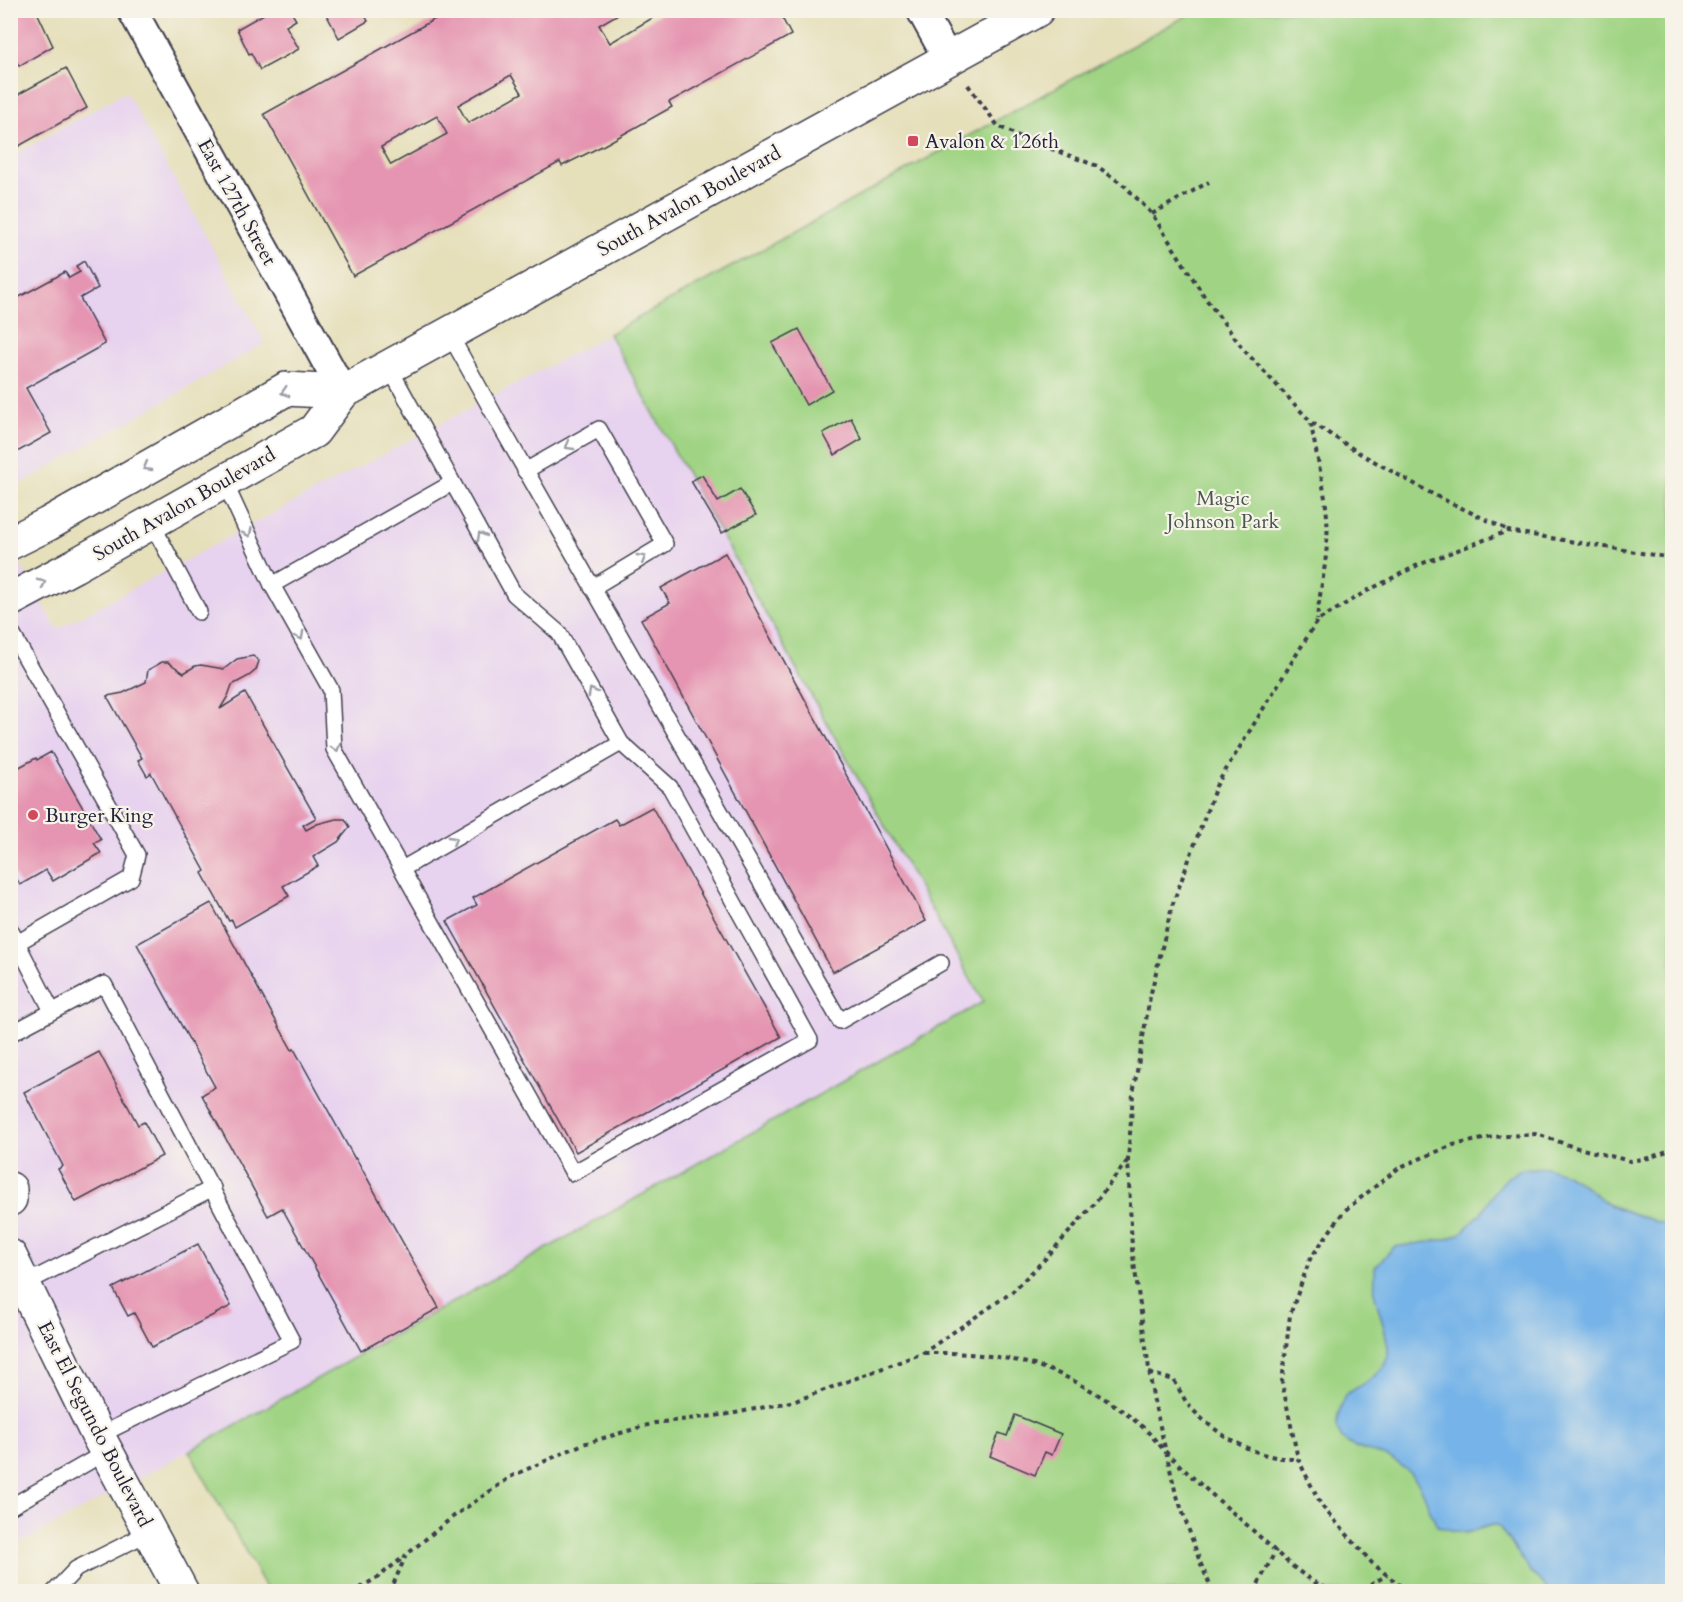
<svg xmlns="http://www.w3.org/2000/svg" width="1683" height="1602" viewBox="0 0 1683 1602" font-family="Cardo,serif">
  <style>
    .built { fill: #e7d2ef }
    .green { fill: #a0d484; stroke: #617b60; stroke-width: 1.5 }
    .water { fill: #75b3e8; stroke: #4c6a92; stroke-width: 1.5 }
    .building { fill: #e594b1; fill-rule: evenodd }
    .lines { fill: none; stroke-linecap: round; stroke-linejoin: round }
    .service-casing { stroke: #3f3e4e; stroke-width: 18 }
    .minor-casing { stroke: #3f3e4e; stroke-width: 32 }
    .secondary-casing { stroke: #3f3e4e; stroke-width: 36 }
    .primary-casing { stroke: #3f3e4e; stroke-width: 36 }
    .path { stroke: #3f3e4e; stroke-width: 4; stroke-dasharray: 4.5 4.5; stroke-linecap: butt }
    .service { stroke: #fff; stroke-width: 15 }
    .minor { stroke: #fff; stroke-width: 28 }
    .secondary { stroke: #fff; stroke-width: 33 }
    .primary { stroke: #fff; stroke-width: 33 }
    .oneway { stroke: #9c9ca7 }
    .poi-dot { fill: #d1495b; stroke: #f7f3e8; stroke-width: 2 }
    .labels { text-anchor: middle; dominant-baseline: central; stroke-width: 4.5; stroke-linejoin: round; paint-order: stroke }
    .poi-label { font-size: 20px; fill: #22223b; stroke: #f7f3e8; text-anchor: start }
    .street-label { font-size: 20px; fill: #22223b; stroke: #f7f3e8 }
    .park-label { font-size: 20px; fill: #485751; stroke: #f7f3e8 }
  </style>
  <rect width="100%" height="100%" fill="#f7f3e8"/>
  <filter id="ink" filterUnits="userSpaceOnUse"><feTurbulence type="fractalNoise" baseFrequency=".0167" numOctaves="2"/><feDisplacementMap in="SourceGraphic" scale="12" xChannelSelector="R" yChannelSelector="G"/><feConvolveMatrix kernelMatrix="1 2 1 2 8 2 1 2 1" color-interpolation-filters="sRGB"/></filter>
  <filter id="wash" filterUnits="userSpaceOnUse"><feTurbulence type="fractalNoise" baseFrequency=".008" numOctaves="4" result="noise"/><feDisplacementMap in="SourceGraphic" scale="24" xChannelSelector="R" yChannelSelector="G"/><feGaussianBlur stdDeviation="1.35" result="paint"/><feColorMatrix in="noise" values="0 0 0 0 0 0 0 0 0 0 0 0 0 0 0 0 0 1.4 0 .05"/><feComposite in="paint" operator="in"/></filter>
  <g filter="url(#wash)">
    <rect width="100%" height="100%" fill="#e5dfba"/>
    <g class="built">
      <path d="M 126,92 L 265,343 L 11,489 L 10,157 Z"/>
      <path d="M 609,334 L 984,1002 L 189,1451 L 11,1548 L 10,546 L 57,629 Z"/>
    </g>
    <path class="green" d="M 1195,11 L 1672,11 L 1672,1591 L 268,1591 L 189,1451 L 983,1002 L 609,334 Z"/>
    <path class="water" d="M 1546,1167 L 1564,1173 L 1585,1186 L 1609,1205 L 1657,1222 L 1672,1225 L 1672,1591 L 1550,1591 L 1531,1572 L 1498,1525 L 1492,1525 L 1466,1533 L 1438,1527 C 1428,1513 1427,1492 1414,1478 C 1408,1471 1401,1464 1393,1460 C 1376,1450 1339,1451 1337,1426 C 1336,1416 1342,1404 1345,1395 C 1359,1386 1385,1374 1388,1355 C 1390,1341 1378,1310 1375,1295 C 1374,1287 1375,1276 1375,1267 L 1394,1247 L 1447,1239 L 1460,1234 L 1481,1213 L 1496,1189 L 1509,1176 L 1521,1169 Z"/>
    <g id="blocks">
      <g class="building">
        <path d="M 10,10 L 36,10 L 53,46 L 19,66 L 10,50 Z"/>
        <path d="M 224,10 L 240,10 L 231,16 L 228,12 L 226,14 Z"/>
        <path d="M 271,10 L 290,10 L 296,20 L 286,26 L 299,49 L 260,70 L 251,53 L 249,54 L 237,29 Z"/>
        <path d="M 324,10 L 362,10 L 368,21 L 339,38 Z"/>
        <path d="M 451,10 L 625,10 L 599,25 L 610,43 L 666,10 L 778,10 L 791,35 L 669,102 L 672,107 L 604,145 L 562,166 L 560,162 L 353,276 L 264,114 ZM 511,75 L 522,93 L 468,123 L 458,105 ZM 437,116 L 447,134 L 391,165 L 381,147 Z"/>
        <path d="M 66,68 L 87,108 L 10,151 L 10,99 Z"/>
        <path d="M 84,261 L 98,288 L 80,298 L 105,344 L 26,388 L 51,433 L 10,456 L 10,302 L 65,272 L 69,278 L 80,272 L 76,266 Z"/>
        <path d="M 799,329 L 832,390 L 806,405 L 772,343 Z"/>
        <path d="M 851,418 L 862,439 L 835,455 L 823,433 Z"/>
        <path d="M 702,475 L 718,502 L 740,489 L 756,515 L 722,533 L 691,481 Z"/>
        <path d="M 725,553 L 926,921 L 833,972 L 641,619 L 670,603 L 661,588 Z"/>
        <path d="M 253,656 L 259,661 L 256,670 L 249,676 L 232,685 L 228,696 L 220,709 L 245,693 L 316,818 L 303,825 L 306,830 L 317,824 L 336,819 L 345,819 L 350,827 L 338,842 L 313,857 L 318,866 L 283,886 L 289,896 L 235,927 L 232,920 L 229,921 L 202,873 L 205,871 L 151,773 L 147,776 L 138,760 L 142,758 L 107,696 L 123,693 L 146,682 L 148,670 L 162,662 L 168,662 L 184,673 L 195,666 L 201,665 L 224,669 L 237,659 Z"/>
        <path d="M 51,752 L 101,840 L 94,843 L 101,853 L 53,881 L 46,870 L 20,885 L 10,867 L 10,772 L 36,758 L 37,760 Z"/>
        <path d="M 652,807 L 781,1037 L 576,1152 L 447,921 L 477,905 L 473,898 L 615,819 L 619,825 Z"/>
        <path d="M 211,903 L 292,1050 L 294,1049 L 355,1159 L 356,1158 L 439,1308 L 361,1351 L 282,1208 L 268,1216 L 202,1095 L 215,1087 L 137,944 Z"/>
        <path d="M 99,1052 L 138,1125 L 144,1122 L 162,1156 L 76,1202 L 58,1169 L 63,1166 L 24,1092 Z"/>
        <path d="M 198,1244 L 231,1306 L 152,1347 L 134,1313 L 128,1316 L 113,1288 Z"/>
        <path d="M 1015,1415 L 1061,1434 L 1052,1455 L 1045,1452 L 1035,1475 L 990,1456 L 999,1433 L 1007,1436 Z"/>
      </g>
    </g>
  </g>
  <g filter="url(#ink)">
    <use href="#blocks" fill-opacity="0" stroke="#3f3e4e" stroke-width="1.5"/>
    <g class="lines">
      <g class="service-casing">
        <g id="service">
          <path d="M 449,333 L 501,427 L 840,1021 L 941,963"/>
          <path d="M 525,471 L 599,429 L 665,544 L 592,588"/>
          <path d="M 224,481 L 272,585 L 331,690 L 334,749 L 573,1173 L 810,1040 L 670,787 L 621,743 L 559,633 L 514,594 L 389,367"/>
          <path d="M 151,522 L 199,612"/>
          <path d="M 272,585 L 452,483"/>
          <path d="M 10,630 L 137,855 L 131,878 L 10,947"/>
          <path d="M 402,869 L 621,743"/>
          <path d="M 10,929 L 52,1011"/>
          <path d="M 10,1034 L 104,984 L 292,1341 L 98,1436"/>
          <path d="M 24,1284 L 213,1188"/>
          <path d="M 10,1507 L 106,1452"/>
          <path d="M 54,1592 L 76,1569 L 150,1532"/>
        </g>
      </g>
      <g class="minor-casing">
        <g id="minor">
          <path d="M 132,10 L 343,392"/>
          <path d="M 921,10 L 948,59"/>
        </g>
      </g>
      <g class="secondary-casing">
        <g id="secondary">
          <path d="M 10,543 L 48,524 L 286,389 L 343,392"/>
          <path d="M 10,600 L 74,566 L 314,431 L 343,392 L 1037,10"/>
        </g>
      </g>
      <g class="primary-casing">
        <g id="primary">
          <path d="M 10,1189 L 10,1199"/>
          <path d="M 10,1256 L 98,1436 L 182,1592"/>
        </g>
      </g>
      <g class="path">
        <path d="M 968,85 L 998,126 L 1025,139 L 1097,166 L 1126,187 L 1152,214 L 1206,299 L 1244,350 L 1311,422 L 1361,454 L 1436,496 L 1508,530"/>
        <path d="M 1152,214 L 1209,182"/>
        <path d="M 1311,423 C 1317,463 1330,502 1327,542 C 1326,568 1319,594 1317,620"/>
        <path d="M 924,1353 C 975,1352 1028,1357 1074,1381 C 1099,1394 1125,1411 1146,1430 C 1153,1437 1160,1446 1167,1453 C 1193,1479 1221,1502 1248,1526 C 1274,1549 1302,1580 1335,1592"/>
        <path d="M 1149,1373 L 1174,1380 C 1179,1389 1184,1400 1191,1408 C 1217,1436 1259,1460 1298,1459"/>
        <path d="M 352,1592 L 377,1578 L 405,1556"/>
        <path d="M 390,1592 L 406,1555 L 454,1516 L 512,1476 L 583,1444 L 655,1423 L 730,1414 L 795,1401 L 923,1353 L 1012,1292 L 1046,1258 L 1094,1204 L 1128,1160"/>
        <path d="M 1213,1592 L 1200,1562 L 1175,1490 L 1153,1397 L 1132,1249 L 1128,1160 L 1133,1094 L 1150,997 L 1172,906 L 1216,786 L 1317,621 L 1365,592 L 1418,565 L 1508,531 L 1672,558"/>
        <path d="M 1254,1592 L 1276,1550"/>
        <path d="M 1354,1592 L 1362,1590 L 1387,1575"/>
        <path d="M 1408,1592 L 1372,1563 L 1321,1505 L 1298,1459 L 1282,1382 L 1290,1315 L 1310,1259 L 1344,1211 L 1400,1167 L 1453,1145 L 1493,1137 L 1537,1134 L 1574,1147 L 1630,1161 L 1649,1158 L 1667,1151 L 1672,1143"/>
      </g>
      <use href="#service" class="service"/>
      <use href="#minor" class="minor"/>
      <use href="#secondary" class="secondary"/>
      <use href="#primary" class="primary"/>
    </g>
    <defs><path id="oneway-chevron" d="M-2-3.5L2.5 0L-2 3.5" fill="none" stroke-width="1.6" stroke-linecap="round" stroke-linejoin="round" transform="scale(1.5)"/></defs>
    <g class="oneway">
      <use href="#oneway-chevron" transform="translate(285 392) rotate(163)"/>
      <use href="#oneway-chevron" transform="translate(569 446) rotate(150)"/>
      <use href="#oneway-chevron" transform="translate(147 467) rotate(150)"/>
      <use href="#oneway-chevron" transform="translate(248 533) rotate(65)"/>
      <use href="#oneway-chevron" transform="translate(481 536) rotate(-119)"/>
      <use href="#oneway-chevron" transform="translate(642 558) rotate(-31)"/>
      <use href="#oneway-chevron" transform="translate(42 583) rotate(-28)"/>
      <use href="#oneway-chevron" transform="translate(300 636) rotate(61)"/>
      <use href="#oneway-chevron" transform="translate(592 692) rotate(-119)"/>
      <use href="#oneway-chevron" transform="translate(336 748) rotate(74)"/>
      <use href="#oneway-chevron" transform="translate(453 840) rotate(-30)"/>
    </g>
  </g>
  <g class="poi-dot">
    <rect x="907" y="135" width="12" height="12" rx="3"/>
    <circle cx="33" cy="815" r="6"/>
  </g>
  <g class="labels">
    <g class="poi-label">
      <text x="925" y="141">Avalon &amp; 126th</text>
      <text x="45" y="815">Burger King</text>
    </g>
    <g class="street-label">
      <text transform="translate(689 201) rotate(-29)">South Avalon Boulevard</text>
      <text transform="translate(237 202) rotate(61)">East 127th Street</text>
      <text transform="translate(184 504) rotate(-30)">South Avalon Boulevard</text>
      <text transform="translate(95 1424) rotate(63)">East El Segundo Boulevard</text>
    </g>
    <g class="park-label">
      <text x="1223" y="498">Magic<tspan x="1223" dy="23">Johnson Park</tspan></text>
    </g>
  </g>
  <rect width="1683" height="1602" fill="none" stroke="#f7f3e8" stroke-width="36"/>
</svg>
